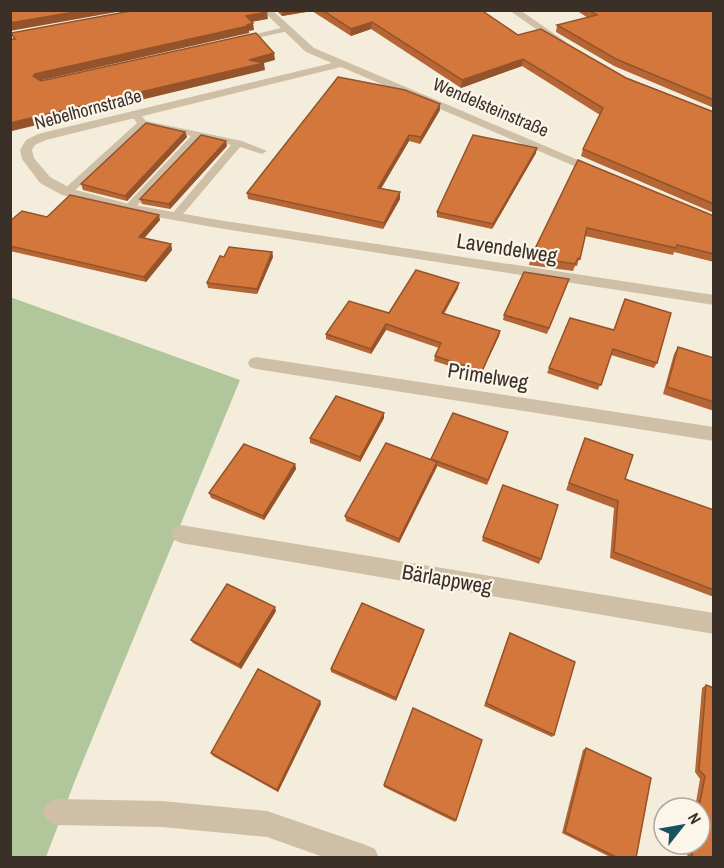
<svg xmlns="http://www.w3.org/2000/svg" width="724" height="868" viewBox="0 0 724 868" font-family="'Archivo Narrow',sans-serif">
  <style>
    .green { fill: #b1c69a }
    .lines { fill: none; stroke-linecap: round; stroke-linejoin: round }
    .lane { fill: #cfbfa6; fill-rule: evenodd }
    .street { fill: #cfbfa6; fill-rule: evenodd }
    .wall { fill: #b56634 }
    .shaded-wall { fill: #94532a }
    .building { fill: #d3773c; stroke: #94532a; stroke-width: 1.5 }
    .labels { text-anchor: middle; dominant-baseline: central; stroke-width: 4.5; stroke-linejoin: round; paint-order: stroke }
    .far-street-label { font-size: 18px; fill: #3a3028; stroke: #fcf6ea }
    .street-label { font-size: 21px; fill: #3a3028; stroke: #fcf6ea }
  </style>
  <rect width="100%" height="100%" fill="#f5eddc"/>
  <path class="green" d="M 10,297 L 240,380 L 76,778 L 46,857 L 11,857 Z"/>
  <g class="lines">
    <g class="lane">
      <path d="M 285,27 L 288,27 L 288,31 L 239,42 L 235,39 Z"/>
      <path d="M 132,112 L 138,112 L 146,121 L 242,141 L 267,151 L 262,154 L 240,147 L 179,219 L 171,219 L 171,215 L 231,145 L 201,138 L 133,210 L 125,210 L 125,206 L 191,136 L 145,126 L 71,194 L 63,194 L 63,190 L 137,123 L 130,114 Z"/>
    </g>
    <g class="street">
      <path d="M 262,10 L 272,10 L 314,48 L 604,171 L 603,174 L 593,174 L 341,67 L 46,140 L 35,145 L 32,150 L 34,158 L 50,177 L 72,189 L 129,204 L 218,220 L 714,295 L 714,305 L 218,228 L 129,212 L 62,195 L 40,183 L 22,159 L 20,150 L 26,140 L 38,134 L 332,63 L 306,52 Z"/>
      <path d="M 509,10 L 520,10 L 566,42 L 557,44 Z"/>
      <path d="M 256,357 L 714,427 L 714,441 L 256,369 L 250,367 L 248,363 L 250,359 Z"/>
      <path d="M 181,525 L 714,613 L 714,634 L 181,543 L 174,540 L 171,534 L 174,528 Z"/>
      <path d="M 56,799 L 162,801 L 267,811 L 366,845 L 375,849 L 379,858 L 326,858 L 267,837 L 162,827 L 56,825 L 47,821 L 43,812 L 47,803 Z"/>
    </g>
  </g>
  <g class="wall">
    <path d="M 276,10 L 481,10 L 518,35 L 714,112 L 714,213 L 581,156 L 583,149 L 600,115 L 522,66 L 461,88 L 371,29 L 351,36 L 312,11 L 282,16 Z"/>
    <path d="M 576,10 L 714,10 L 714,108 L 614,66 L 556,32 L 557,25 L 588,18 Z"/>
    <path d="M 440,110 L 420,144 L 409,141 L 381,188 L 400,192 L 400,199 L 383,229 L 248,199 L 247,193 Z"/>
    <path d="M 185,132 L 187,137 L 127,201 L 83,190 L 81,184 Z"/>
    <path d="M 227,146 L 170,209 L 142,204 L 140,199 Z"/>
    <path d="M 536,153 L 492,229 L 437,217 L 437,212 Z"/>
    <path d="M 578,160 L 714,216 L 714,262 L 674,252 L 673,255 L 585,236 L 577,266 L 575,266 L 573,271 L 529,265 L 531,257 Z"/>
    <path d="M 47,217 L 160,220 L 144,238 L 171,244 L 172,250 L 146,282 L 10,251 L 10,221 Z"/>
    <path d="M 272,252 L 273,257 L 257,294 L 208,288 L 207,283 L 224,257 Z"/>
    <path d="M 567,285 L 547,334 L 503,320 L 504,315 Z"/>
    <path d="M 458,288 L 444,314 L 500,331 L 499,336 L 480,376 L 434,361 L 435,356 L 439,348 L 386,330 L 371,354 L 326,339 L 326,334 Z"/>
    <path d="M 570,318 L 657,363 L 654,368 L 611,355 L 598,390 L 547,373 Z"/>
    <path d="M 678,347 L 714,358 L 714,411 L 663,394 L 674,354 Z"/>
    <path d="M 384,418 L 360,462 L 310,443 L 310,438 Z"/>
    <path d="M 507,437 L 487,485 L 437,466 L 399,543 L 346,521 L 345,516 L 431,459 Z"/>
    <path d="M 585,438 L 625,479 L 713,510 L 714,509 L 714,597 L 610,558 L 614,508 L 566,490 Z"/>
    <path d="M 295,464 L 296,469 L 264,520 L 211,498 L 209,493 Z"/>
    <path d="M 483,537 L 541,559 L 539,564 L 482,541 Z"/>
    <path d="M 276,611 L 241,669 L 193,643 L 191,640 Z"/>
    <path d="M 423,634 L 396,701 L 331,672 L 331,669 Z"/>
    <path d="M 508,637 L 554,735 L 552,737 L 484,706 Z"/>
    <path d="M 706,685 L 714,858 L 687,858 L 689,844 L 700,844 L 700,808 L 695,808 L 700,779 L 695,772 L 702,688 Z"/>
    <path d="M 321,704 L 278,792 L 213,756 L 211,753 Z"/>
    <path d="M 586,748 L 636,858 L 612,858 L 562,833 L 583,750 Z"/>
    <path d="M 384,785 L 456,820 L 455,822 L 384,787 Z"/>
  </g>
  <g class="shaded-wall">
    <path d="M 86,10 L 128,10 L 10,31 L 10,23 Z"/>
    <path d="M 282,10 L 312,10 L 312,11 L 282,16 Z"/>
    <path d="M 267,12 L 268,19 L 246,23 L 246,16 Z"/>
    <path d="M 372,22 L 371,29 L 351,36 L 351,29 Z"/>
    <path d="M 253,23 L 254,30 L 249,31 L 249,33 L 38,81 L 33,76 L 35,74 Z"/>
    <path d="M 274,53 L 275,60 L 264,63 L 265,70 L 12,131 L 10,128 L 10,123 L 249,60 Z"/>
    <path d="M 523,59 L 522,66 L 461,88 L 462,80 Z"/>
    <path d="M 440,104 L 440,110 L 420,144 L 421,137 Z"/>
    <path d="M 185,132 L 187,137 L 127,201 L 125,196 Z"/>
    <path d="M 409,135 L 409,141 L 378,194 L 378,188 Z"/>
    <path d="M 226,141 L 227,146 L 170,209 L 169,204 Z"/>
    <path d="M 537,148 L 536,153 L 492,229 L 493,224 Z"/>
    <path d="M 400,192 L 400,199 L 383,229 L 384,223 Z"/>
    <path d="M 159,215 L 160,220 L 141,242 L 139,237 Z"/>
    <path d="M 171,244 L 172,250 L 146,282 L 144,277 Z"/>
    <path d="M 272,252 L 273,257 L 257,294 L 257,289 Z"/>
    <path d="M 459,283 L 458,288 L 441,318 L 442,313 Z"/>
    <path d="M 386,324 L 386,330 L 371,354 L 371,349 Z"/>
    <path d="M 500,331 L 499,336 L 480,376 L 482,371 Z"/>
    <path d="M 384,413 L 384,418 L 360,462 L 360,457 Z"/>
    <path d="M 437,462 L 437,467 L 399,543 L 399,539 Z"/>
    <path d="M 295,464 L 296,469 L 264,520 L 263,516 Z"/>
    <path d="M 275,607 L 276,611 L 241,669 L 239,665 Z"/>
    <path d="M 424,630 L 423,634 L 396,701 L 396,698 Z"/>
    <path d="M 320,701 L 321,704 L 278,792 L 277,790 Z"/>
  </g>
  <g class="building">
    <path d="M 10,10 L 86,10 L 10,23 Z"/>
    <path d="M 136,10 L 266,10 L 267,12 L 246,16 L 253,23 L 247,25 L 248,26 L 35,74 L 33,76 L 41,81 L 256,33 L 274,53 L 249,60 L 264,63 L 10,123 L 10,39 L 15,39 L 11,33 Z"/>
    <path d="M 322,10 L 481,10 L 518,35 L 541,29 L 626,78 L 714,112 L 714,204 L 583,149 L 603,108 L 523,59 L 462,80 L 372,22 L 351,29 Z"/>
    <path d="M 589,10 L 714,10 L 714,100 L 616,59 L 557,25 L 597,15 Z"/>
    <path d="M 338,77 L 405,90 L 440,104 L 421,137 L 409,135 L 378,188 L 400,192 L 384,223 L 247,193 Z"/>
    <path d="M 146,123 L 185,132 L 125,196 L 81,184 Z"/>
    <path d="M 201,135 L 226,141 L 169,204 L 140,199 Z"/>
    <path d="M 473,135 L 537,148 L 493,224 L 437,212 Z"/>
    <path d="M 578,160 L 714,216 L 714,254 L 677,245 L 676,248 L 587,228 L 580,259 L 578,258 L 575,264 L 531,257 Z"/>
    <path d="M 70,195 L 159,215 L 139,237 L 171,244 L 144,277 L 10,246 L 10,221 L 22,211 L 47,217 Z"/>
    <path d="M 229,247 L 272,252 L 257,289 L 207,283 L 220,256 L 224,257 Z"/>
    <path d="M 416,270 L 459,283 L 442,313 L 500,331 L 482,371 L 435,356 L 441,343 L 386,324 L 371,349 L 326,334 L 349,301 L 389,313 Z"/>
    <path d="M 524,272 L 569,279 L 549,328 L 504,315 Z"/>
    <path d="M 625,299 L 671,313 L 657,363 L 613,349 L 601,385 L 549,368 L 570,318 L 614,330 Z"/>
    <path d="M 678,347 L 714,358 L 714,402 L 667,387 Z"/>
    <path d="M 336,396 L 384,413 L 360,457 L 310,438 Z"/>
    <path d="M 453,413 L 508,432 L 488,480 L 431,459 Z"/>
    <path d="M 585,438 L 633,455 L 625,479 L 714,510 L 714,590 L 614,552 L 618,501 L 569,483 Z"/>
    <path d="M 386,443 L 437,462 L 399,539 L 345,516 Z"/>
    <path d="M 244,444 L 295,464 L 263,516 L 209,493 Z"/>
    <path d="M 503,485 L 558,505 L 541,559 L 483,537 Z"/>
    <path d="M 227,584 L 275,607 L 239,665 L 191,640 Z"/>
    <path d="M 362,603 L 424,630 L 396,698 L 331,669 Z"/>
    <path d="M 510,633 L 575,662 L 554,735 L 486,703 Z"/>
    <path d="M 258,669 L 320,701 L 277,790 L 211,753 Z"/>
    <path d="M 706,685 L 714,688 L 714,858 L 692,858 L 693,844 L 700,844 L 700,808 L 699,808 L 705,776 L 699,770 Z"/>
    <path d="M 413,708 L 482,740 L 456,820 L 384,785 Z"/>
    <path d="M 586,748 L 651,778 L 636,858 L 618,858 L 565,832 Z"/>
  </g>
  <g class="labels">
    <g class="far-street-label">
      <text transform="translate(491 107) rotate(23)">Wendelsteinstraße</text>
      <text transform="translate(88 109) rotate(-15)">Nebelhornstraße</text>
    </g>
    <g class="street-label">
      <text transform="translate(507 248) rotate(9)">Lavendelweg</text>
      <text transform="translate(488 376) rotate(9)">Primelweg</text>
      <text transform="translate(447 579) rotate(10)">Bärlappweg</text>
    </g>
  </g>
  <rect width="724" height="868" fill="none" stroke="#3a3028" stroke-width="24"/>
  <g transform="translate(682 826) rotate(59)"><circle r="28" fill="#fcf6ea" stroke="#aea79c" stroke-width="1.5"/>
  <path d="M0-4.5L10 22L0 15L-10 22Z" fill="#185261"/>
  <text y="-9" font-size="16" font-weight="bold" text-anchor="middle" fill="#3a3028">N</text>
  </g>
</svg>
